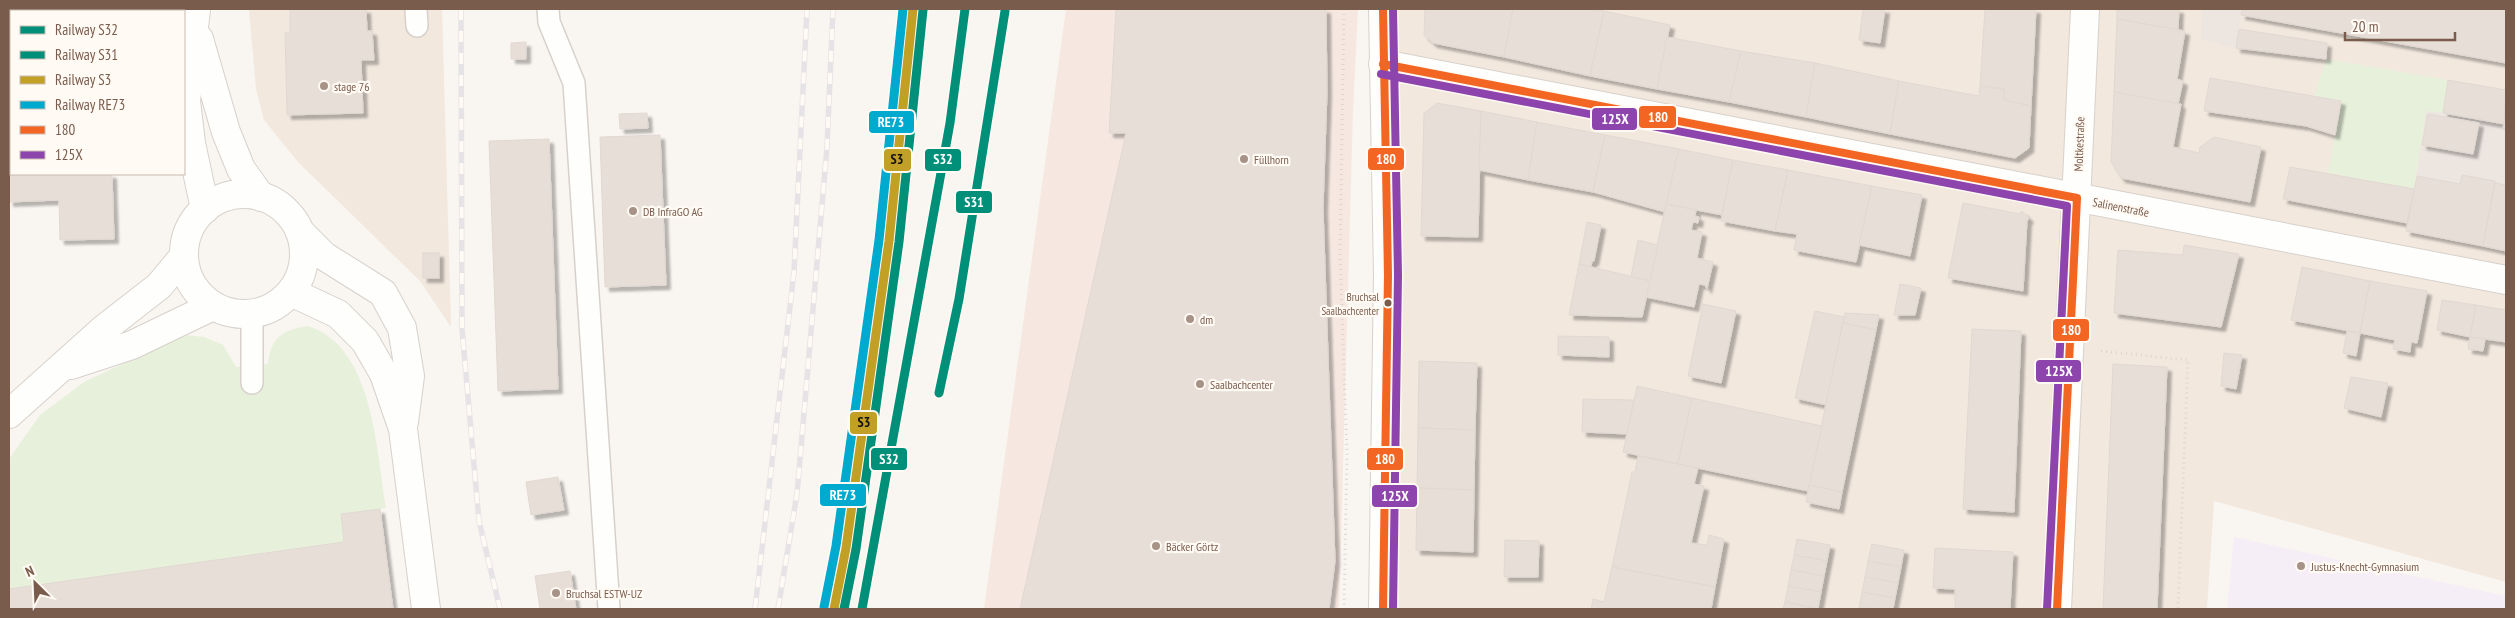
<svg xmlns="http://www.w3.org/2000/svg" width="2515" height="618" viewBox="0 0 2515 618" font-family="'PT Sans Narrow',sans-serif">
  <style>
    .residential { fill: #f2e8de }
    .commercial { fill: #f6e8e1 }
    .industrial { fill: #ede5e0 }
    .education { fill: #f6eef6 }
    .green { fill: #e7f0db }
    .building { fill: #e6ded7; stroke: #e2d8d2; filter: url(#shadow) }
    .lines { fill: none; stroke-linecap: round; stroke-linejoin: round }
    .service-casing { stroke: #d7d1cb; stroke-width: 24 }
    .minor-casing { stroke: #d7d1cb; stroke-width: 30 }
    .tertiary-casing { stroke: #d7d1cb; stroke-width: 30 }
    .path { stroke: #dcd5d0; stroke-width: 3; stroke-dasharray: 1 4; stroke-linecap: butt }
    .service { stroke: #fefefd; stroke-width: 21 }
    .minor { stroke: #fefefd; stroke-width: 28 }
    .tertiary { stroke: #fefefd; stroke-width: 28 }
    .rail-casing { stroke: #e6e3e7; stroke-width: 5.5 }
    .rail { stroke: #fffaf3; stroke-width: 4; stroke-dasharray: 11; stroke-linecap: butt }
    .bus-1-casing { stroke: #fffaf3; stroke-width: 11 }
    .bus-2-casing { stroke: #fffaf3; stroke-width: 11 }
    .bus-1 { stroke: #f26522; stroke-width: 8 }
    .bus-2 { stroke: #8e44ad; stroke-width: 8 }
    .rail-1-casing { stroke: #fffaf3; stroke-width: 12 }
    .rail-2-casing { stroke: #fffaf3; stroke-width: 12 }
    .rail-3-casing { stroke: #fffaf3; stroke-width: 12 }
    .rail-4-casing { stroke: #fffaf3; stroke-width: 12 }
    .rail-1 { stroke: #00907a; stroke-width: 9 }
    .rail-2 { stroke: #00907a; stroke-width: 9 }
    .rail-3 { stroke: #c2a025; stroke-width: 9 }
    .rail-4 { stroke: #00a9ce; stroke-width: 9 }
    .poi-dot { fill: #a69286; stroke: #fffaf3; stroke-width: 2 }
    .bus-dot { fill: #7a5c4d; stroke: #fffaf3; stroke-width: 2 }
    .labels { text-anchor: middle; dominant-baseline: central; stroke-width: 4.5; stroke-linejoin: round; paint-order: stroke }
    .bus-label { font-size: 11px; fill: #7a5c4d; stroke: #fffaf3; text-anchor: end }
    .poi-label { font-size: 12px; fill: #7a5c4d; stroke: #fffaf3; text-anchor: start }
    .street-label { font-size: 12px; fill: #7a5c4d; stroke: #fffaf3 }
    .line-badge { stroke: #fffaf3; stroke-width: 2 }
    .badge-label { font-size: 14px; text-anchor: middle; font-weight: bold; fill: #fff }
    .pale-badge-label { font-size: 14px; text-anchor: middle; font-weight: bold; fill: #111 }
  </style>
  <defs>
    <filter id="shadow"><feDropShadow dx="4.5" dy="4.5" stdDeviation="1" flood-color="#0004"/></filter>
  </defs>
  <rect width="100%" height="100%" fill="#f9f5f0"/>
  <g class="residential">
    <path d="M 249,9 L 442,9 L 451,327 L 420,281 L 298,162 L 264,120 L 256,89 Z"/>
    <path d="M 1384,9 L 2506,9 L 2506,582 L 2214,501 L 2207,609 L 1398,609 L 1388,275 Z"/>
  </g>
  <path class="commercial" d="M 1066,9 L 1358,9 L 1353,112 L 1339,609 L 984,609 Z"/>
  <g class="industrial">
    <path d="M 2202,9 L 2506,9 L 2506,63 L 2241,15 L 2236,48 L 2201,39 Z"/>
    <path d="M 2448,80 L 2506,90 L 2506,185 L 2463,175 L 2460,184 L 2417,176 L 2426,110 Z"/>
  </g>
  <path class="education" d="M 2234,537 L 2506,596 L 2506,609 L 2227,609 Z"/>
  <g class="green">
    <path d="M 2326,59 L 2448,80 L 2443,113 L 2426,111 L 2414,189 L 2328,173 L 2341,102 L 2314,97 Z"/>
    <path d="M 308,326 C 374,347 376,450 386,508 L 341,514 L 344,542 L 9,589 L 9,459 L 40,415 L 84,382 L 184,335 L 204,337 L 223,345 L 236,367 L 268,364 C 271,337 282,330 308,326 Z"/>
  </g>
  <g class="building">
    <path d="M 9,9 L 102,9 L 102,11 L 11,11 L 11,152 L 9,152 Z"/>
    <path d="M 290,9 L 366,9 L 367,31 L 372,31 L 374,60 L 361,60 L 363,113 L 287,115 L 285,33 L 290,33 Z"/>
    <path d="M 1116,9 L 1326,9 L 1327,92 L 1323,208 L 1335,561 L 1329,609 L 1020,609 L 1126,133 L 1109,133 Z"/>
    <path d="M 1425,9 L 1513,9 L 1504,57 L 1433,43 L 1424,35 Z"/>
    <path d="M 1513,9 L 1590,9 L 1604,11 L 1590,76 L 1504,57 Z"/>
    <path d="M 1863,9 L 1885,9 L 1880,43 L 1859,40 Z"/>
    <path d="M 1985,9 L 2036,9 L 2031,106 L 2004,100 L 2004,89 L 1980,86 Z"/>
    <path d="M 2117,9 L 2179,9 L 2178,30 L 2117,19 Z"/>
    <path d="M 2242,9 L 2506,9 L 2506,63 L 2241,15 Z"/>
    <path d="M 1604,11 L 1670,25 L 1657,89 L 1590,76 Z"/>
    <path d="M 2117,19 L 2185,31 L 2177,79 L 2183,81 L 2178,104 L 2114,92 Z"/>
    <path d="M 2239,29 L 2327,43 L 2326,59 L 2236,48 Z"/>
    <path d="M 1667,37 L 1741,51 L 1729,102 L 1657,89 Z"/>
    <path d="M 526,42 L 526,59 L 511,59 L 511,43 Z"/>
    <path d="M 1741,51 L 1815,63 L 1806,117 L 1729,102 Z"/>
    <path d="M 1815,63 L 1899,81 L 1890,134 L 1806,117 Z"/>
    <path d="M 2210,78 L 2341,101 L 2335,135 L 2306,126 L 2204,111 Z"/>
    <path d="M 2448,80 L 2506,90 L 2504,124 L 2443,113 Z"/>
    <path d="M 1899,81 L 1979,96 L 1980,86 L 2004,89 L 2004,100 L 2031,106 L 2029,148 L 2015,158 L 1890,134 Z"/>
    <path d="M 2114,92 L 2181,104 L 2173,147 L 2199,153 L 2200,147 L 2214,137 L 2261,147 L 2250,202 L 2121,178 L 2111,162 Z"/>
    <path d="M 1437,103 L 1481,111 L 1478,237 L 1421,236 L 1424,113 Z"/>
    <path d="M 1481,111 L 1537,122 L 1528,180 L 1479,170 Z"/>
    <path d="M 647,113 L 648,128 L 620,129 L 619,114 Z"/>
    <path d="M 2506,113 L 2506,129 L 2503,128 Z"/>
    <path d="M 2428,114 L 2479,123 L 2473,154 L 2422,145 Z"/>
    <path d="M 1537,122 L 1605,135 L 1593,192 L 1528,180 Z"/>
    <path d="M 660,135 L 666,285 L 605,287 L 600,137 Z"/>
    <path d="M 1605,135 L 1679,149 L 1665,212 L 1593,192 Z"/>
    <path d="M 549,139 L 558,389 L 498,391 L 489,141 Z"/>
    <path d="M 1679,149 L 1733,160 L 1722,215 L 1666,204 Z"/>
    <path d="M 9,152 L 11,152 L 11,174 L 112,174 L 114,239 L 60,240 L 59,200 L 9,202 Z"/>
    <path d="M 1733,160 L 1788,170 L 1775,231 L 1721,221 Z"/>
    <path d="M 2290,167 L 2414,189 L 2407,223 L 2283,199 Z"/>
    <path d="M 1788,170 L 1872,186 L 1856,262 L 1794,250 L 1797,234 L 1775,231 Z"/>
    <path d="M 2462,175 L 2495,181 L 2483,246 L 2406,231 L 2417,176 L 2460,184 Z"/>
    <path d="M 2495,183 L 2506,185 L 2506,251 L 2483,246 Z"/>
    <path d="M 1872,186 L 1922,195 L 1910,256 L 1859,245 Z"/>
    <path d="M 1963,203 L 2020,214 L 2022,211 L 2029,218 L 2027,221 L 2023,291 L 1948,278 Z"/>
    <path d="M 1666,204 L 1696,210 L 1695,216 L 1699,217 L 1698,223 L 1693,222 L 1691,230 L 1702,232 L 1697,258 L 1713,262 L 1707,289 L 1705,285 L 1699,284 L 1694,307 L 1646,297 Z"/>
    <path d="M 1587,222 L 1601,225 L 1594,261 L 1592,261 L 1591,267 L 1579,264 Z"/>
    <path d="M 1638,240 L 1658,245 L 1650,281 L 1631,277 Z"/>
    <path d="M 2184,245 L 2239,254 L 2221,327 L 2114,313 L 2118,250 L 2183,255 Z"/>
    <rect x="423" y="253" width="16" height="25"/>
    <path d="M 1579,264 L 1650,281 L 1642,317 L 1569,315 Z"/>
    <path d="M 2302,267 L 2370,281 L 2360,333 L 2291,320 Z"/>
    <path d="M 2370,281 L 2427,291 L 2417,343 L 2411,342 L 2410,352 L 2393,349 L 2395,340 L 2360,333 Z"/>
    <path d="M 1900,284 L 1921,288 L 1915,315 L 1894,315 Z"/>
    <path d="M 2442,300 L 2476,305 L 2470,337 L 2437,330 Z"/>
    <path d="M 1703,304 L 1736,311 L 1721,383 L 1688,376 Z"/>
    <path d="M 2476,305 L 2506,310 L 2506,342 L 2470,337 Z"/>
    <path d="M 1815,311 L 1844,317 L 1826,405 L 1795,398 Z"/>
    <path d="M 1845,313 L 1879,315 L 1876,330 L 1843,323 Z"/>
    <path d="M 1843,323 L 1876,330 L 1842,492 L 1809,485 Z"/>
    <path d="M 1972,329 L 2021,331 L 2014,512 L 1963,509 Z"/>
    <path d="M 2347,331 L 2360,333 L 2356,356 L 2343,353 Z"/>
    <path d="M 1558,336 L 1609,337 L 1609,357 L 1558,355 Z"/>
    <path d="M 2470,337 L 2485,339 L 2483,351 L 2468,349 Z"/>
    <path d="M 2224,353 L 2242,355 L 2236,389 L 2221,386 Z"/>
    <path d="M 1419,361 L 1477,363 L 1475,430 L 1418,428 Z"/>
    <path d="M 2113,364 L 2167,367 L 2157,609 L 2103,609 Z"/>
    <path d="M 2351,377 L 2388,383 L 2381,417 L 2344,408 Z"/>
    <path d="M 1637,386 L 1692,398 L 1678,464 L 1623,452 Z"/>
    <path d="M 1692,398 L 1822,426 L 1808,491 L 1678,464 Z"/>
    <path d="M 1583,399 L 1634,400 L 1627,434 L 1582,432 Z"/>
    <path d="M 1418,428 L 1475,430 L 1474,490 L 1417,488 Z"/>
    <path d="M 1638,456 L 1698,468 L 1694,484 L 1704,486 L 1691,543 L 1707,545 L 1709,535 L 1724,539 L 1715,587 L 1612,567 L 1632,472 L 1635,472 Z"/>
    <path d="M 558,477 L 564,510 L 531,515 L 526,482 Z"/>
    <path d="M 1809,485 L 1842,492 L 1839,509 L 1806,502 Z"/>
    <path d="M 1417,488 L 1474,490 L 1473,552 L 1416,550 Z"/>
    <path d="M 380,509 L 393,609 L 9,609 L 9,589 L 344,542 L 341,514 Z"/>
    <path d="M 1797,539 L 1830,545 L 1827,561 L 1794,555 Z"/>
    <path d="M 1505,540 L 1539,541 L 1538,577 L 1504,577 Z"/>
    <path d="M 1872,544 L 1904,550 L 1901,567 L 1868,561 Z"/>
    <path d="M 1935,548 L 2013,552 L 2010,609 L 1955,609 L 1955,589 L 1933,588 Z"/>
    <path d="M 1794,555 L 1827,561 L 1824,576 L 1791,570 Z"/>
    <path d="M 1868,561 L 1901,567 L 1898,583 L 1865,577 Z"/>
    <path d="M 1612,567 L 1715,587 L 1711,609 L 1591,609 L 1593,599 L 1604,602 Z"/>
    <path d="M 1791,570 L 1824,576 L 1821,592 L 1788,586 Z"/>
    <path d="M 570,571 L 576,609 L 540,609 L 535,576 Z"/>
    <path d="M 1865,577 L 1898,583 L 1895,598 L 1862,592 Z"/>
    <path d="M 1788,586 L 1821,592 L 1818,609 L 1785,602 Z"/>
    <path d="M 1862,592 L 1895,598 L 1893,609 L 1859,608 Z"/>
    <path d="M 1785,602 L 1818,609 L 1783,609 Z"/>
  </g>
  <g class="lines">
    <g class="service-casing">
      <g id="service">
        <path d="M 416,9 L 417,26"/>
        <path d="M 548,9 L 549,22 L 574,83 L 609,609"/>
        <path d="M 252,314 L 252,383"/>
      </g>
    </g>
    <g class="minor-casing">
      <g id="minor">
        <path d="M 196,9 L 186,101 L 191,143 L 205,209"/>
        <path d="M 199,39 L 226,132 L 241,169 L 261,197"/>
        <path d="M 1383,64 L 2506,280"/>
        <circle cx="244" cy="254" r="60"/>
        <path d="M 300,232 L 324,256 L 383,293 L 402,328 L 410,376 L 404,422"/>
        <path d="M 291,292 L 338,314 L 365,341 L 384,374 L 403,429 L 426,609"/>
        <path d="M 71,365 L 132,345 L 213,306"/>
        <path d="M 9,414 L 105,328 L 159,286 L 184,256"/>
        <path d="M 2057,609 L 2085,9"/>
      </g>
    </g>
    <g class="tertiary-casing">
      <path id="tertiary" d="M 1383,609 L 1388,275 L 1383,9"/>
    </g>
    <g class="path">
      <path d="M 1344,9 L 1340,253 L 1347,454 L 1344,609"/>
      <path d="M 2101,351 L 2188,360 L 2178,609"/>
    </g>
    <use href="#service" class="service"/>
    <use href="#minor" class="minor"/>
    <use href="#tertiary" class="tertiary"/>
    <g class="rail-casing">
      <g id="rail">
        <path d="M 461,9 L 462,329 L 479,521 L 500,609"/>
        <path d="M 755,609 L 794,272 L 807,9"/>
        <path d="M 778,609 L 797,494 L 827,147 L 833,9"/>
      </g>
    </g>
    <use href="#rail" class="rail"/>
    <g class="bus-1-casing">
      <g id="bus-1">
        <path d="M 1383,9 L 1388,275 L 1383,609"/>
        <path d="M 1383,64 L 2077,198 L 2057,609"/>
      </g>
    </g>
    <g class="bus-2-casing">
      <g id="bus-2">
        <path d="M 1393,9 L 1398,275 L 1393,609"/>
        <path d="M 1381,74 L 2067,206 L 2047,609"/>
      </g>
    </g>
    <use href="#bus-1" class="bus-1"/>
    <use href="#bus-2" class="bus-2"/>
    <g class="rail-1-casing">
      <path id="rail-1" d="M 862,609 L 950,123 L 965,9"/>
    </g>
    <g class="rail-2-casing">
      <g id="rail-2">
        <path d="M 939,393 L 959,299 L 1005,11"/>
        <path d="M 844,609 L 856,549 L 899,242 L 923,10"/>
      </g>
    </g>
    <g class="rail-3-casing">
      <path id="rail-3" d="M 834,609 L 846,548 L 889,241 L 913,9"/>
    </g>
    <g class="rail-4-casing">
      <path id="rail-4" d="M 824,607 L 836,546 L 879,240 L 903,9"/>
    </g>
    <use href="#rail-1" class="rail-1"/>
    <use href="#rail-2" class="rail-2"/>
    <use href="#rail-3" class="rail-3"/>
    <use href="#rail-4" class="rail-4"/>
  </g>
  <g class="poi-dot">
    <circle cx="324" cy="86" r="5"/>
    <circle cx="1244" cy="159" r="5"/>
    <circle cx="633" cy="211" r="5"/>
    <circle cx="1190" cy="319" r="5"/>
    <circle cx="1200" cy="384" r="5"/>
    <circle cx="1156" cy="546" r="5"/>
    <circle cx="2301" cy="566" r="5"/>
    <circle cx="556" cy="593" r="5"/>
  </g>
  <circle class="bus-dot" cx="1388" cy="303" r="4.5"/>
  <g class="labels">
    <g class="bus-label">
      <text x="1379" y="297">Bruchsal<tspan x="1379" dy="14">Saalbachcenter</tspan></text>
    </g>
    <g class="poi-label">
      <text x="334" y="86">stage 76</text>
      <text x="1254" y="159">Füllhorn</text>
      <text x="643" y="211">DB InfraGO AG</text>
      <text x="1200" y="319">dm</text>
      <text x="1210" y="384">Saalbachcenter</text>
      <text x="1166" y="546">Bäcker Görtz</text>
      <text x="2311" y="566">Justus-Knecht-Gymnasium</text>
      <text x="566" y="593">Bruchsal ESTW-UZ</text>
    </g>
    <g class="street-label">
      <text transform="translate(2079 144) rotate(-88)">Moltkestraße</text>
      <text transform="translate(2121 207) rotate(11)">Salinenstraße</text>
    </g>
  </g>
  <g class="line-badge">
    <rect x="1638" y="105" width="39" height="24" rx="5" fill="#f26522"/>
    <rect x="1591" y="107" width="47" height="24" rx="5" fill="#8e44ad"/>
    <rect x="868" y="110" width="47" height="24" rx="5" fill="#00a9ce"/>
    <rect x="1367" y="147" width="38" height="24" rx="5" fill="#f26522"/>
    <rect x="883" y="148" width="29" height="24" rx="5" fill="#c2a025"/>
    <rect x="924" y="148" width="38" height="24" rx="5" fill="#00907a"/>
    <rect x="955" y="190" width="38" height="24" rx="5" fill="#00907a"/>
    <rect x="2052" y="318" width="38" height="24" rx="5" fill="#f26522"/>
    <rect x="2035" y="359" width="47" height="24" rx="5" fill="#8e44ad"/>
    <rect x="849" y="411" width="29" height="24" rx="5" fill="#c2a025"/>
    <rect x="1366" y="447" width="38" height="24" rx="5" fill="#f26522"/>
    <rect x="870" y="447" width="38" height="24" rx="5" fill="#00907a"/>
    <rect x="819" y="483" width="48" height="24" rx="5" fill="#00a9ce"/>
    <rect x="1371" y="484" width="47" height="24" rx="5" fill="#8e44ad"/>
  </g>
  <g class="badge-label">
    <text x="1658" y="122">180</text>
    <text x="1615" y="124">125X</text>
    <text x="891" y="127">RE73</text>
    <text x="1386" y="164">180</text>
    <text x="943" y="164">S32</text>
    <text x="974" y="207">S31</text>
    <text x="2071" y="335">180</text>
    <text x="2059" y="376">125X</text>
    <text x="1385" y="464">180</text>
    <text x="889" y="464">S32</text>
    <text x="843" y="500">RE73</text>
    <text x="1395" y="501">125X</text>
  </g>
  <g class="pale-badge-label">
    <text x="897" y="164">S3</text>
    <text x="864" y="427">S3</text>
  </g>
  <rect width="2515" height="618" fill="none" stroke="#7a5c4d" stroke-width="20"/>
  <rect x="10" y="10" width="175" height="165" fill="#fffaf3" stroke="#cabbb1"/>
  <rect x="20" y="26" width="25" height="8" fill="#00907a" stroke="#cabbb1"/>
  <text x="55" y="35" font-size="15" fill="#7a5c4d">Railway S32</text>
  <rect x="20" y="51" width="25" height="8" fill="#00907a" stroke="#cabbb1"/>
  <text x="55" y="60" font-size="15" fill="#7a5c4d">Railway S31</text>
  <rect x="20" y="76" width="25" height="8" fill="#c2a025" stroke="#cabbb1"/>
  <text x="55" y="85" font-size="15" fill="#7a5c4d">Railway S3</text>
  <rect x="20" y="101" width="25" height="8" fill="#00a9ce" stroke="#cabbb1"/>
  <text x="55" y="110" font-size="15" fill="#7a5c4d">Railway RE73</text>
  <rect x="20" y="126" width="25" height="8" fill="#f26522" stroke="#cabbb1"/>
  <text x="55" y="135" font-size="15" fill="#7a5c4d">180</text>
  <rect x="20" y="151" width="25" height="8" fill="#8e44ad" stroke="#cabbb1"/>
  <text x="55" y="160" font-size="15" fill="#7a5c4d">125X</text>
  <g transform="translate(35 583) rotate(336)" stroke="#fffaf3" stroke-width="4" paint-order="stroke">
  <path d="M0-4L9 19L0 12L-9 19Z" fill="#7a5c4d"/>
  <text y="-8" font-size="14" font-weight="bold" text-anchor="middle" fill="#7a5c4d">N</text>
  </g>
  <path d="M2345 32v8h110v-8" fill="none" stroke="#7a5c4d" stroke-width="2.5"/>
  <text x="2352" y="32" font-size="15" fill="#7a5c4d" stroke="#fffaf3" stroke-width="4" paint-order="stroke">20 m</text>
</svg>
